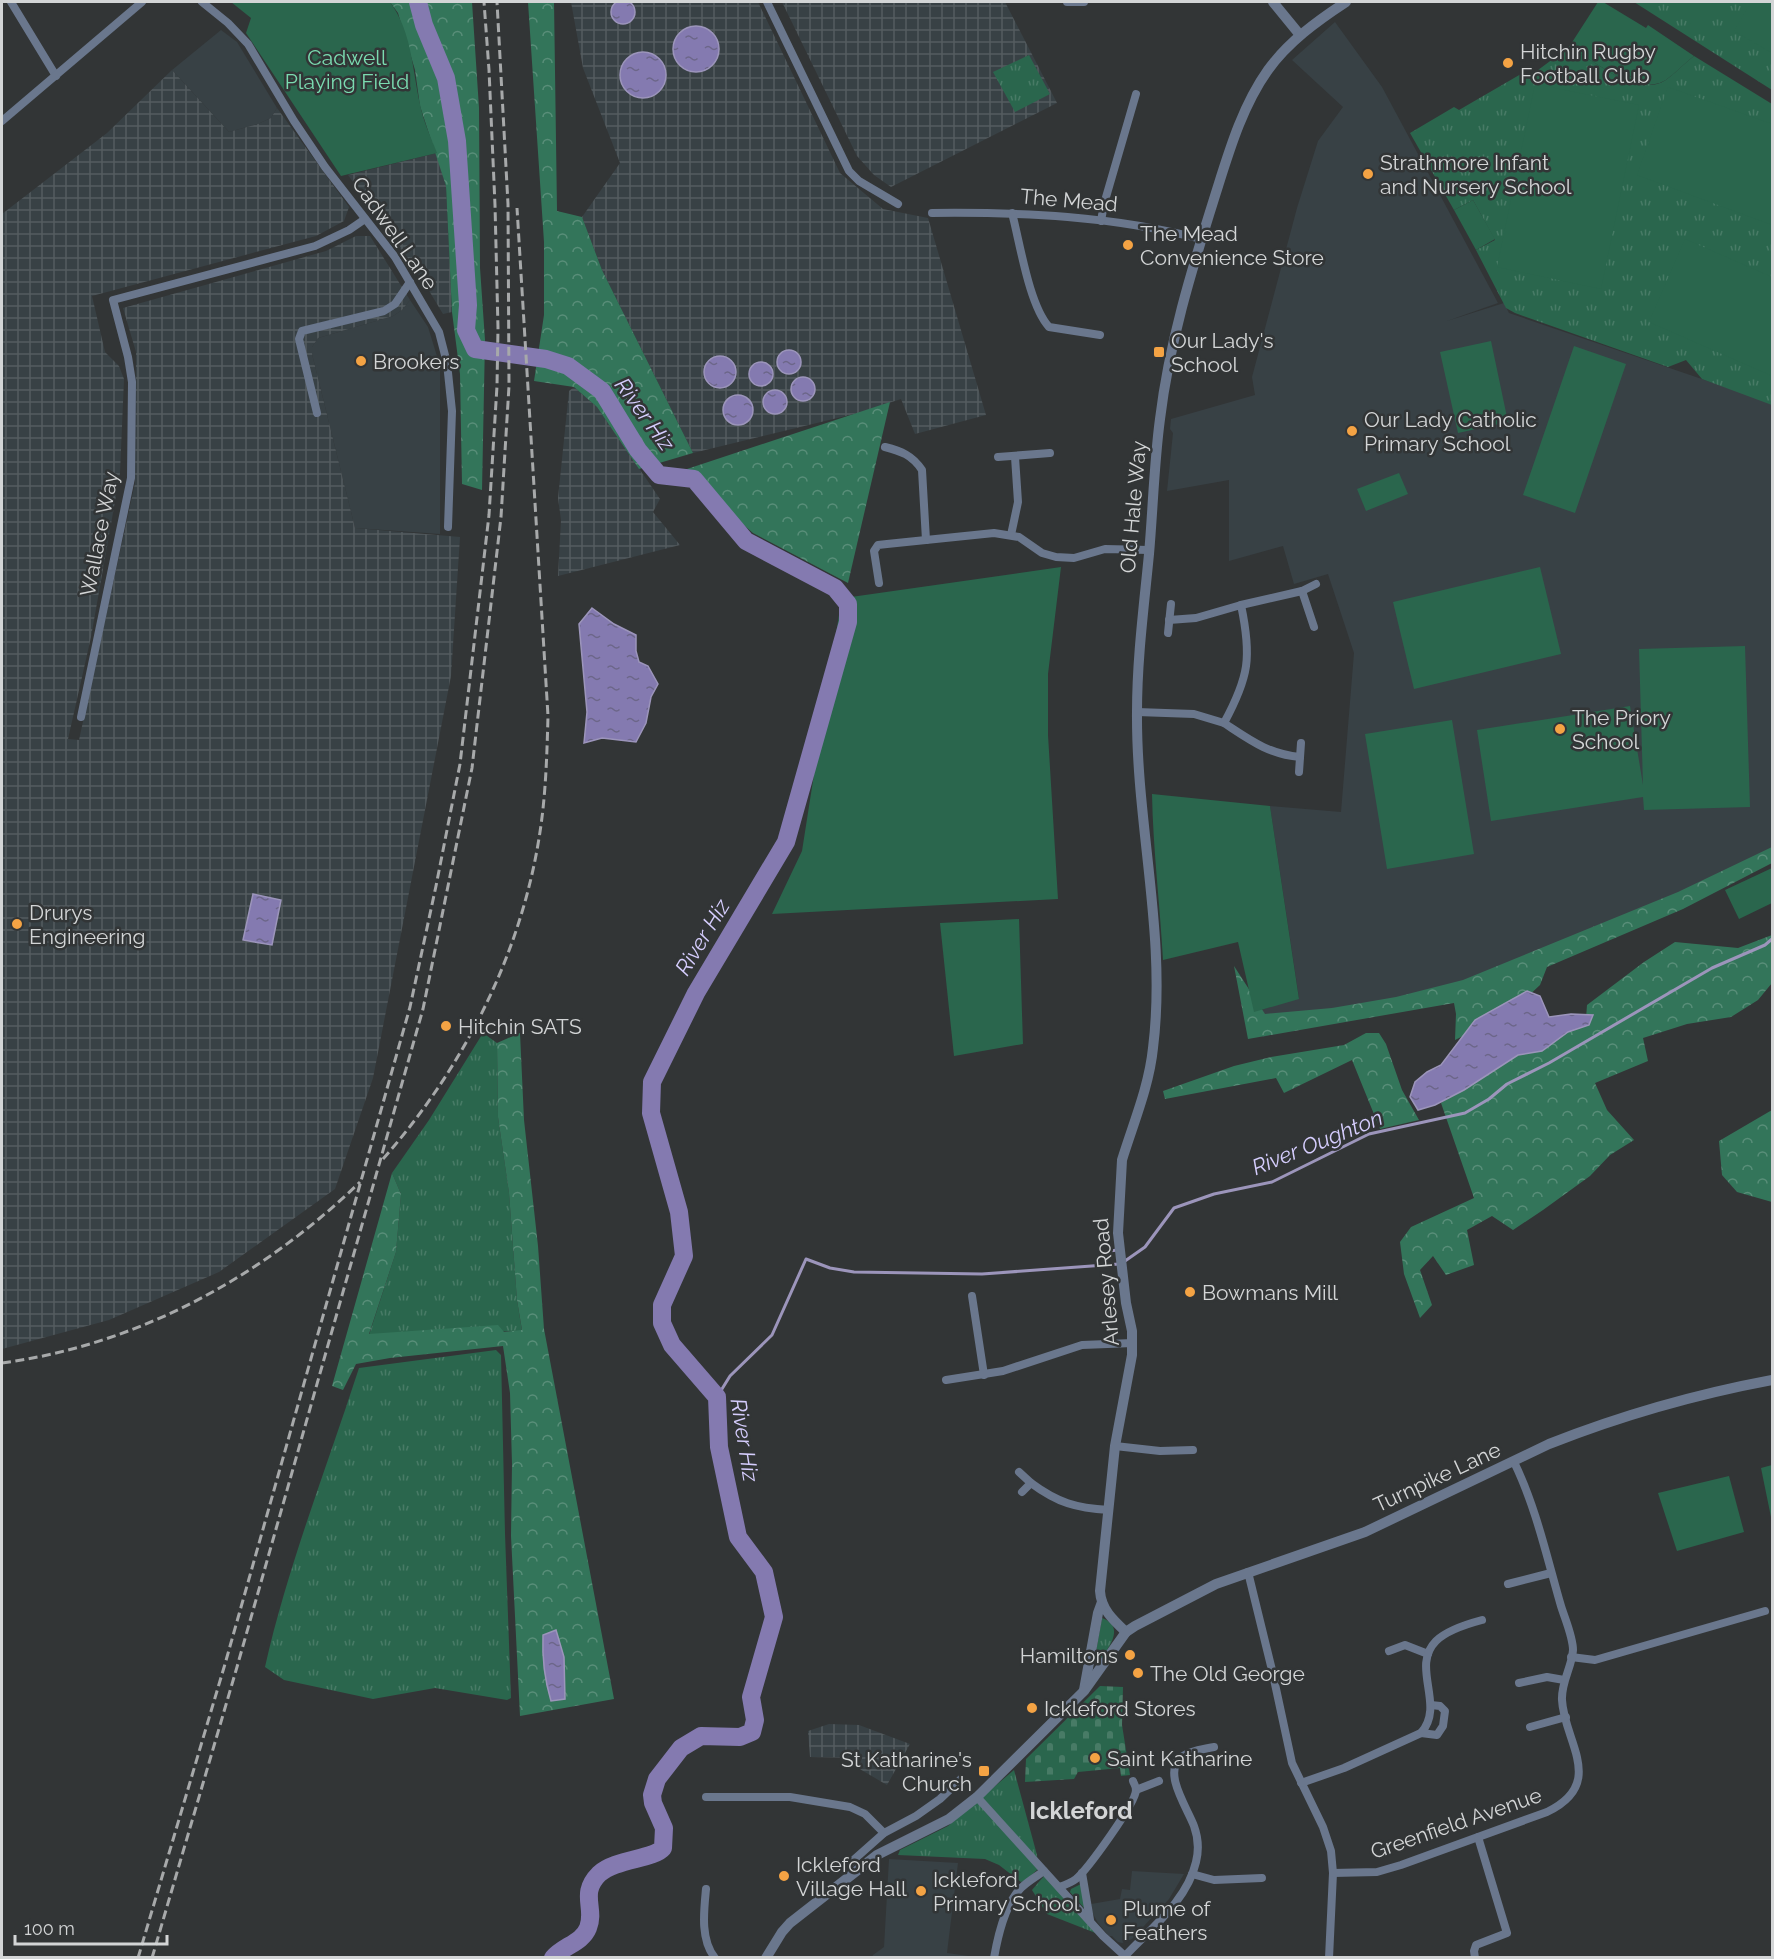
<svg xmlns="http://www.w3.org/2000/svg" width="1774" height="1959" viewBox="0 0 1774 1959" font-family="Raleway,sans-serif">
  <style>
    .built { fill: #384145 }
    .industrial { fill: url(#industrial-grid) }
    .grass { fill: url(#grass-tufts) }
    .forest { fill: url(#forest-crowns) }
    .cemetery { fill: url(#cemetery-stones) }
    .green { fill: #2a664d }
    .water { fill: url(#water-ripples); stroke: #9c95bb; stroke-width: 1.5 }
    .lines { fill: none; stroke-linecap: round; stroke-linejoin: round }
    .stream { stroke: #9c95bb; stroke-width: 3 }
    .river { stroke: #847ab0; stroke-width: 18 }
    .minor { stroke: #6a778d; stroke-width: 8 }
    .tertiary { stroke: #6a778d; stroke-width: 10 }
    .rail { stroke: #a7a9aa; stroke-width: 3; stroke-dasharray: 9 4.5; stroke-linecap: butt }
    .poi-dot { fill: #f4a344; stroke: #323536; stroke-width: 2 }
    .labels { text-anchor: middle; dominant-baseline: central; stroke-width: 5; stroke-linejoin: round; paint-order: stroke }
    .poi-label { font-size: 21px; fill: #d3d5d6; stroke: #323536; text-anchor: start }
    .park-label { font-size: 21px; fill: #7adbb0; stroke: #323536 }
    .street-label { font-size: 21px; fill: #d3d5d6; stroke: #323536 }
    .water-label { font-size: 22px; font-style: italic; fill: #d5cdfd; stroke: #323536 }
    .quarter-label { font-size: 24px; font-weight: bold; fill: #d3d5d6; stroke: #323536 }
  </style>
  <defs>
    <pattern id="industrial-grid" width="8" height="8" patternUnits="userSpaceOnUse" patternTransform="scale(1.5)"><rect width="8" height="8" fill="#384145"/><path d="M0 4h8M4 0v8" fill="none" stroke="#545c5f"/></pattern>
    <pattern id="grass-tufts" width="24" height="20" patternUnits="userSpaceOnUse" patternTransform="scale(1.5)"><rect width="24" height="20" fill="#2a664d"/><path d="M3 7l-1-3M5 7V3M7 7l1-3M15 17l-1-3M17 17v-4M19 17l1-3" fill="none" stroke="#487b66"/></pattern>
    <pattern id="forest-crowns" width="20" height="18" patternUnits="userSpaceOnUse" patternTransform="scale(1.5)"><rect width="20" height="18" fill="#33755a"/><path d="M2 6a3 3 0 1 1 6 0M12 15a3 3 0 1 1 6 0" fill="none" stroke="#598e79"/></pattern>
    <pattern id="cemetery-stones" width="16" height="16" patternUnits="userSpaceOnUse" patternTransform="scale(1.5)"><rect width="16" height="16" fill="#2a664d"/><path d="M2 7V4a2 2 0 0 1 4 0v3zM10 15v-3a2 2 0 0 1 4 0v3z" fill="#487b66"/></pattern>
    <pattern id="water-ripples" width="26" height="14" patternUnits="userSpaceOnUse" patternTransform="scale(1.5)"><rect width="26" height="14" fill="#847ab0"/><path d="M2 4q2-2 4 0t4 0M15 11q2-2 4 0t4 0" fill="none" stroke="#6c6689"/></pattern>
  </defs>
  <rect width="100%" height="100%" fill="#323536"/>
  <g class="built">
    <path d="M 1335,22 L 1382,87 L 1498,303 L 1447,321 L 1504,303 L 1509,313 L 1772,403 L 1772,860 L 1582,948 L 1263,1037 L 1254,1012 L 1299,998 L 1270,806 L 1341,812 L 1354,653 L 1328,574 L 1294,584 L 1283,546 L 1229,561 L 1229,480 L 1167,491 L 1173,433 L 1170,429 L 1171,419 L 1255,395 L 1252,377 L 1297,208 L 1318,141 L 1343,107 L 1292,60 Z"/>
    <path d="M 221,30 L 237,42 L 277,108 L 271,118 L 258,124 L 229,132 L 172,70 Z"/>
    <path d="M 410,300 L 428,327 L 440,366 L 440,534 L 355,528 L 312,354 L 312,347 L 318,338 L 393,316 L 402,310 Z"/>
    <path d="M 889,1859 L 958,1863 L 947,1953 L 976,1957 L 872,1957 L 873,1955 L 884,1947 Z"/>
    <path d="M 1132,1871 L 1184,1874 L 1169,1899 L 1132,1939 L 1122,1943 L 1118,1942 L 1112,1936 L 1109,1936 L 1098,1923 L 1092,1912 L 1091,1904 L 1120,1899 L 1122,1889 L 1130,1890 Z"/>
  </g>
  <g class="industrial">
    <path d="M 571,2 L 758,2 L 840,173 L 883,209 L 928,218 L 986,415 L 915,434 L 901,399 L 858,413 L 693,453 L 602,270 L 582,217 L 620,163 L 583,68 Z"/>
    <path d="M 782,2 L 1005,2 L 1057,103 L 891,187 L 874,175 L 857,156 Z"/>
    <path d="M 172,70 L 229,132 L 258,124 L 271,118 L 277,108 L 349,207 L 344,221 L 316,236 L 92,296 L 105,352 L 119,366 L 124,379 L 120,473 L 91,637 L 68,739 L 79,740 L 135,483 L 136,352 L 123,308 L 326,251 L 356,236 L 370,236 L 410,300 L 402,310 L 393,316 L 318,338 L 312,347 L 312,354 L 355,528 L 460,537 L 451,676 L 373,1078 L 335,1189 L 219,1272 L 109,1320 L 2,1349 L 2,214 L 107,133 Z"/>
    <path d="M 437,153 L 446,186 L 452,312 L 443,314 L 425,284 L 348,175 Z"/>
    <path d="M 574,387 L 597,407 L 660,499 L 653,512 L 680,545 L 558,576 L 561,520 L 558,498 L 569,391 Z"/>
    <path d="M 829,1724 L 859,1725 L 910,1744 L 887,1785 L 858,1768 L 862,1758 L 810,1757 L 808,1731 Z"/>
  </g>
  <g class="grass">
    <path d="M 1634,2 L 1772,2 L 1772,90 Z"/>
    <path d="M 1569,47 L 1616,76 L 1620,70 C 1660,97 1661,83 1694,56 L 1772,104 L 1772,405 L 1702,379 L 1686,360 L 1668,367 L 1515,313 L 1506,308 L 1476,250 L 1495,240 L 1473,200 L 1454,210 L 1410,133 L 1454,107 L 1459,110 L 1521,74 L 1530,76 Z"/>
    <path d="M 1029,55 L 1050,94 L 1015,112 L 993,72 Z"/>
    <path d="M 483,1033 L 497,1043 L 498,1117 L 509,1193 L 517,1300 L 522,1331 L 369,1335 L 396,1252 L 401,1194 L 392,1173 L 429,1120 Z"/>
    <path d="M 496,1350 L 501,1355 L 505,1534 L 511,1698 L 507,1700 L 435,1688 L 373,1699 L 284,1680 L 265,1667 C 288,1565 327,1467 359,1368 Z"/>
    <path d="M 1102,1618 C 1127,1627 1107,1650 1098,1663 L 1094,1663 Z"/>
    <path d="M 1014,1770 L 1037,1855 L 1038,1869 L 1026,1880 L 1021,1882 L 999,1865 L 985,1859 L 898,1855 L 900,1850 L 948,1826 Z"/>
    <path d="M 1044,1876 L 1098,1934 L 1047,1914 L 1032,1890 Z"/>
    <path d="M 1081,1884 L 1085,1909 L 1070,1892 L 1071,1889 Z"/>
  </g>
  <g class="forest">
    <path d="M 390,2 L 472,2 L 479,108 L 480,268 L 485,340 L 482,490 L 462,484 L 460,374 L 452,312 L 446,186 L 420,106 L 415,70 L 398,13 Z"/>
    <path d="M 528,2 L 554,2 L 557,211 L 582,217 L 602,270 L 693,453 L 639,469 L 597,407 L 574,387 L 534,381 L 544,315 L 544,242 Z"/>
    <path d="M 890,402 L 848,583 L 753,533 L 681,471 Z"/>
    <path d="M 1772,847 L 1772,863 L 1683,909 L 1547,967 L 1540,985 L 1510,1013 L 1455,1040 L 1456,1014 L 1454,1003 L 1248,1039 L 1234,966 L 1265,1014 L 1332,1008 L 1396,997 L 1463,980 L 1678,892 Z"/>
    <path d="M 1772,935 L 1772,983 L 1758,1000 L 1731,1017 L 1687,1024 L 1643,1038 L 1648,1061 L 1595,1083 L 1607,1110 L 1634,1140 L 1610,1155 L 1590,1176 L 1543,1210 L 1513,1230 L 1492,1216 L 1467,1230 L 1474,1265 L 1446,1275 L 1433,1256 L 1420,1270 L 1432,1305 L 1420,1318 L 1404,1274 L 1400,1242 L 1411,1227 L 1474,1198 L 1441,1103 L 1500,1058 L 1586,1019 L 1587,1005 L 1644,962 L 1675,942 L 1738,948 Z"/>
    <path d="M 520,1033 L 524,1120 L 538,1246 L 544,1329 L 614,1699 L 520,1716 L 511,1536 L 512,1464 L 510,1393 L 503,1346 L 390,1358 L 356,1364 L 343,1390 L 332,1386 L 392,1173 L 401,1194 L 396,1252 L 369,1334 L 498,1325 L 504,1332 L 522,1330 L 517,1300 L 509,1193 L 498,1117 L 497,1043 Z"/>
    <path d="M 1366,1033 L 1379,1033 L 1386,1044 L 1402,1090 L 1419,1120 L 1380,1129 L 1352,1060 L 1284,1093 L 1276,1078 L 1165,1099 L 1163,1091 L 1234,1066 L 1271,1057 L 1344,1045 Z"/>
    <path d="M 1772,1110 L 1772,1202 L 1737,1192 L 1722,1175 L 1719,1141 Z"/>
  </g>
  <path class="cemetery" d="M 1100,1686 L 1123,1687 L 1122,1725 L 1130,1775 L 1121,1776 L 1120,1768 L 1078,1772 L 1074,1779 L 1025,1782 L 1026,1759 Z"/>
  <g class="green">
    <path d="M 231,2 L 390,2 C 412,32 412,68 420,104 C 423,121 431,137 437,153 L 341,176 L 246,33 L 251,18 Z"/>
    <path d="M 1598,2 L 1603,2 L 1646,28 L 1648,25 L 1694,56 C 1661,83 1661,96 1620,70 L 1616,76 L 1569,47 Z"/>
    <path d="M 1670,2 L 1715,2 L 1691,24 Z"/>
    <path d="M 1751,2 L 1772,2 L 1772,53 L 1734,31 Z"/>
    <path d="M 1535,84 L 1639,105 L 1601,289 L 1497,267 Z"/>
    <path d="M 1668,87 L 1772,124 L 1772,225 L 1637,175 Z"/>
    <path d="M 1473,200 L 1495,239 L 1476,250 L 1454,210 Z"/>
    <path d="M 1685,239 L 1772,277 L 1772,376 L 1649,322 Z"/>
    <path d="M 1491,341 L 1508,422 L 1458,433 L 1440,352 Z"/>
    <path d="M 1574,346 L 1626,364 L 1575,513 L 1523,495 Z"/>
    <path d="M 1399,473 L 1408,494 L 1366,511 L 1357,489 Z"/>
    <path d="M 1061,567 L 1048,674 L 1048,735 L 1058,899 L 772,914 L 802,851 L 841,602 L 851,597 Z"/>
    <path d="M 1540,567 L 1561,654 L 1414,689 L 1393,602 Z"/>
    <path d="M 1745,646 L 1750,807 L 1644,810 L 1643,797 L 1491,821 L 1477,730 L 1630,706 L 1643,785 L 1639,649 Z"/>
    <path d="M 1452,720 L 1474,854 L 1387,869 L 1365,734 Z"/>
    <path d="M 1152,794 L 1270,806 L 1299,999 L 1254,1012 L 1238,942 L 1163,960 C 1160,905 1153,849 1152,794 Z"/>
    <path d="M 1772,868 L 1772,903 L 1739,919 L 1725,890 Z"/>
    <path d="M 1019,919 L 1023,1044 L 954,1056 L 940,923 Z"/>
    <path d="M 1772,1465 L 1772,1522 L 1761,1468 Z"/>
    <path d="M 1729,1476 L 1744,1532 L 1677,1551 L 1658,1493 Z"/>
  </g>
  <g class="water">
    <circle cx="623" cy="12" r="12"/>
    <circle cx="696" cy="49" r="23"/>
    <circle cx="643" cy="75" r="23"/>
    <circle cx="789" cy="362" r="12"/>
    <circle cx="720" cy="372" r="16"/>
    <circle cx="761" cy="374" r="12"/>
    <circle cx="803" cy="389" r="12"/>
    <circle cx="775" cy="402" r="12"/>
    <circle cx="738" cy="410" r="15"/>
    <path d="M 592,608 L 614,624 L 636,635 L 636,651 L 639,662 L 648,666 L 658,684 L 651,697 L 646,723 L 636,742 L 602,738 L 584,743 L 587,712 L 579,624 Z"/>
    <path d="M 253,894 L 281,900 L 272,945 L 243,940 Z"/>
    <path d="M 1527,991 L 1540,996 L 1549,1017 L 1571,1014 L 1593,1015 L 1589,1025 L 1568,1032 L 1542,1051 L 1518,1055 L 1464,1090 L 1435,1105 L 1418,1110 L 1410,1097 L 1415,1082 L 1427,1072 L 1441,1065 L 1475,1020 Z"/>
    <path d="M 556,1630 L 564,1657 L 565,1699 L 551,1701 C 544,1678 542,1659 543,1635 Z"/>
  </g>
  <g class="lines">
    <g class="stream">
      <path d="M 1110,1251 L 1117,1250"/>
      <path d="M 1125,1261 L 1145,1247 L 1174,1208 L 1214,1194 L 1272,1182 L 1369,1134 L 1465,1113 L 1489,1099 L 1507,1084 L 1549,1063 L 1712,968 L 1765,945 L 1772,939"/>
      <path d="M 717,1397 L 730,1376 L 772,1335 L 806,1259 L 830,1268 L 854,1272 L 982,1274 L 1119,1264"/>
    </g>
    <path class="river" d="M 418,2 L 424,25 L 446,78 L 457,141 L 468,305 L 466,330 L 475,349 L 546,359 L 568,366 L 602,391 L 638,450 L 659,475 L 694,479 L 746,541 L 835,588 L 848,604 L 848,622 L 786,842 L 696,993 L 652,1082 L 651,1113 L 679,1212 L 684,1256 L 662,1305 L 662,1323 L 672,1345 L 717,1397 L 719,1447 L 738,1537 L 764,1572 L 774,1617 L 751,1697 L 755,1720 L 752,1732 L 740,1737 L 701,1736 L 681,1748 L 657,1779 L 652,1795 L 653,1803 L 664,1828 L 663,1848 C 654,1859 615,1859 599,1874 C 579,1894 596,1908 588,1928 C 582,1943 563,1946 553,1958"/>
    <g class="minor">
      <path d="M 11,2 L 56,76"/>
      <path d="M 202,2 L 228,23 L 248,44 L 294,121 L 325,167 L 395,257 L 439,332 L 447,363 L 452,411 L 448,527"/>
      <path d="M 767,2 L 849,171 L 859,181 L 898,204"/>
      <path d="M 1067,2 L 1084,2"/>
      <path d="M 2,121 L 142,2"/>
      <path d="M 932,213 C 1023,212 1113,216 1201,239"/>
      <path d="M 1012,213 C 1020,243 1029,305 1049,327 L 1100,335"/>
      <path d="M 1101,221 L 1104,204 L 1136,94"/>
      <path d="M 317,413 L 299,339 L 302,331 L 384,311 L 395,304 L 410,282"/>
      <path d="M 885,447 C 901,451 912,455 922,470 L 926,540"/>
      <path d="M 998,457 L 1050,453"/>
      <path d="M 1011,535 L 1018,502 L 1015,457"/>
      <path d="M 879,583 L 874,551 L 878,545 L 887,544 L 994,533 L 1019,537 L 1042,553 L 1056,557 L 1074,558 L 1105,549 L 1149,550"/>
      <path d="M 1302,591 L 1314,627"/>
      <path d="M 1241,605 L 1302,591 L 1316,584"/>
      <path d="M 1168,633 L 1171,604"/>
      <path d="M 1137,712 L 1194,714 L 1224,723 C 1249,677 1252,657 1241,605 L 1196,618 L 1169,620"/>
      <path d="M 81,717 L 131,478 L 132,382 L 128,357 L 113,300 L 315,246 L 349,230 L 365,219"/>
      <path d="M 1224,723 C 1250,740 1268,754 1300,757"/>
      <path d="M 1299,772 L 1301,743"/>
      <path d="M 972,1296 L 984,1375"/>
      <path d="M 946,1380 L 1003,1371 L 1082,1345 L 1133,1343"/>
      <path d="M 1115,1446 L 1160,1451 L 1193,1450"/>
      <path d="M 1019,1472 L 1031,1483 L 1022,1492"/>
      <path d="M 1031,1483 C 1058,1503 1076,1508 1109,1510"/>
      <path d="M 1248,1572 L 1272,1670 L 1292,1763 L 1323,1827 L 1331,1851 L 1333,1873 L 1329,1958"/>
      <path d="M 1508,1584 L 1551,1573"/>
      <path d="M 1389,1651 L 1405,1645 L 1428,1654"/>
      <path d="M 1571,1657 L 1595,1660 L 1765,1611"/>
      <path d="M 1519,1683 L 1547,1677 L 1564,1680"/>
      <path d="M 1530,1727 L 1566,1717"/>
      <path d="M 1421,1733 L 1437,1735 L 1443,1726 L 1445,1711 L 1440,1706 L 1431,1705"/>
      <path d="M 1301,1783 L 1344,1768 L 1421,1733 C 1446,1705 1410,1667 1436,1641 C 1447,1630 1467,1624 1482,1620"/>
      <path d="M 1136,1790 L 1159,1781"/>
      <path d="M 706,1797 L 790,1797 L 850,1807 L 865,1814 L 884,1833"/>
      <path d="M 977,1797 L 1103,1936 L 1127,1958"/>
      <path d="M 849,1864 L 884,1833 L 916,1816 L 940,1799 L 961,1779"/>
      <path d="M 1082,1873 L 1090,1920"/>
      <path d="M 1333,1873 L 1377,1872 L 1401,1865 L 1547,1812 C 1607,1783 1564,1742 1562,1700 C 1561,1682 1572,1667 1573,1650 C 1573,1637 1565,1619 1561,1606 C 1547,1558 1536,1507 1514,1462"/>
      <path d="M 1192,1874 L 1214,1880 L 1262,1878"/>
      <path d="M 1059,1887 C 1065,1885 1071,1883 1076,1879 C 1087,1870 1136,1803 1136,1790 C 1136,1786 1134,1784 1133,1781"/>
      <path d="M 706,1889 C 704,1910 700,1940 715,1958"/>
      <path d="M 1125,1956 C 1151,1928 1187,1901 1196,1862 C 1199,1850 1198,1837 1194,1826 C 1188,1809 1163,1774 1180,1758 C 1189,1751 1203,1749 1214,1747"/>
      <path d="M 994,1958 C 998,1935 1005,1904 1021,1888 C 1028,1881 1037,1876 1044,1871"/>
      <path d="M 1475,1958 L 1474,1951 L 1476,1945 L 1507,1933 L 1478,1837"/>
    </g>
    <g class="tertiary">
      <path d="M 1273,2 L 1300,35"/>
      <path d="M 1126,1632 C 1113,1620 1101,1609 1100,1591 L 1115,1446 L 1132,1355 L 1132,1331 L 1126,1303 L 1118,1233 L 1122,1160 C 1133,1124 1149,1087 1153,1048 C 1167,936 1136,825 1137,712 C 1137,659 1144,606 1149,554 C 1153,509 1154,464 1160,419 C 1169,344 1191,272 1214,199 C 1228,155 1241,108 1268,70 C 1288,42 1317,21 1346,2"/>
      <path d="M 1084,1690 L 1098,1613 L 1102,1602"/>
      <path d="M 766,1958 L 782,1932 L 790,1923 L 877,1855 L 949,1819 L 977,1797 L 1084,1691 L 1126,1632 L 1135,1626 L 1216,1584 L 1365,1532 L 1549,1444 C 1620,1416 1697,1394 1772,1380"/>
    </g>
    <g class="rail">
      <path d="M 383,1159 C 465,1066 524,949 541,825 C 546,789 547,752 548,716 L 517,208"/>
      <path d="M 2,1363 C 137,1345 262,1277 360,1182"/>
      <path d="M 138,1958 L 225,1664 L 410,1007 L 436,886 L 460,764 L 489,515 L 497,386 L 498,328 L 495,205 L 489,70 L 484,2"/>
      <path d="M 152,1958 L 237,1667 L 423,1009 L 472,768 L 501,517 L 509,386 L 508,204 L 497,2"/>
    </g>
  </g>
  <g class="poi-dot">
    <circle cx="1508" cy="63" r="6"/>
    <circle cx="1368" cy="174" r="6"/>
    <circle cx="1128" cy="245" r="6"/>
    <rect x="1153" y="346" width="12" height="12" rx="3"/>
    <circle cx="361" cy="361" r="6"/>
    <circle cx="1352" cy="431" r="6"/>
    <circle cx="1560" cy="729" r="6"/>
    <circle cx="17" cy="924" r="6"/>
    <circle cx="446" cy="1026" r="6"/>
    <circle cx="1190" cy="1292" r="6"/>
    <circle cx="1130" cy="1655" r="6"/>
    <circle cx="1138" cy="1673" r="6"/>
    <circle cx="1032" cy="1708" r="6"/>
    <circle cx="1095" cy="1758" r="6"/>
    <rect x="978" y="1765" width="12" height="12" rx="3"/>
    <circle cx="784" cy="1876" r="6"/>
    <circle cx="921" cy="1891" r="6"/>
    <circle cx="1111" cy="1920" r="6"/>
  </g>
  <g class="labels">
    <g class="poi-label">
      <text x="1520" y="51">Hitchin Rugby<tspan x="1520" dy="24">Football Club</tspan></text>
      <text x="1380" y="162">Strathmore Infant<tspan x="1380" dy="24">and Nursery School</tspan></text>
      <text x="1140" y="233">The Mead<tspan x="1140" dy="24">Convenience Store</tspan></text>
      <text x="1171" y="340">Our Lady's<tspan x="1171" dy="24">School</tspan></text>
      <text x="373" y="361">Brookers</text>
      <text x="1364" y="419">Our Lady Catholic<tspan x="1364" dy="24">Primary School</tspan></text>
      <text x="1572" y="717">The Priory<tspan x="1572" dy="24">School</tspan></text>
      <text x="29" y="912">Drurys<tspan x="29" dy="24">Engineering</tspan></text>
      <text x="458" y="1026">Hitchin SATS</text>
      <text x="1202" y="1292">Bowmans Mill</text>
      <text x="1118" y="1655" text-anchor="end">Hamiltons</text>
      <text x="1150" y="1673">The Old George</text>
      <text x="1044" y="1708">Ickleford Stores</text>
      <text x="1107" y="1758">Saint Katharine</text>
      <text x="972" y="1759" text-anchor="end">St Katharine's<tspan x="972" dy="24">Church</tspan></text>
      <text x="796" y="1864">Ickleford<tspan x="796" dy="24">Village Hall</tspan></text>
      <text x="933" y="1879">Ickleford<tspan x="933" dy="24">Primary School</tspan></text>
      <text x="1123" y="1908">Plume of<tspan x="1123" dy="24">Feathers</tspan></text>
    </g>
    <g class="park-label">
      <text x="347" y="57">Cadwell<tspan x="347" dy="24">Playing Field</tspan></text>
    </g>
    <g class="street-label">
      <text transform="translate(1069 200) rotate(5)">The Mead</text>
      <text transform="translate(395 233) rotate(55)">Cadwell Lane</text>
      <text transform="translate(1133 507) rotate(-85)">Old Hale Way</text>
      <text transform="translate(99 534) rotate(-79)">Wallace Way</text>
      <text transform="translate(1106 1282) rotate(-95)">Arlesey Road</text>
      <text transform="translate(1437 1477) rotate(-25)">Turnpike Lane</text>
      <text transform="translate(1456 1823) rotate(-19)">Greenfield Avenue</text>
    </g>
    <g class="water-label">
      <text transform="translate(645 414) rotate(54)">River Hiz</text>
      <text transform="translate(702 937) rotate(-59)">River Hiz</text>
      <text transform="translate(1317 1142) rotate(-22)">River Oughton</text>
      <text transform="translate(745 1440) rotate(81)">River Hiz</text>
    </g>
    <g class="quarter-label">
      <text x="1081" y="1810">Ickleford</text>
    </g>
  </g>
  <rect width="1774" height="1959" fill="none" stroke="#d3d5d6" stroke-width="6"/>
  <path d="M15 1935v9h152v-9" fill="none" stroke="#d3d5d6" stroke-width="3"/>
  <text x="24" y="1935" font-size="18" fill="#d3d5d6" stroke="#323536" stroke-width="4.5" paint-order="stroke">100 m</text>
</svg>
